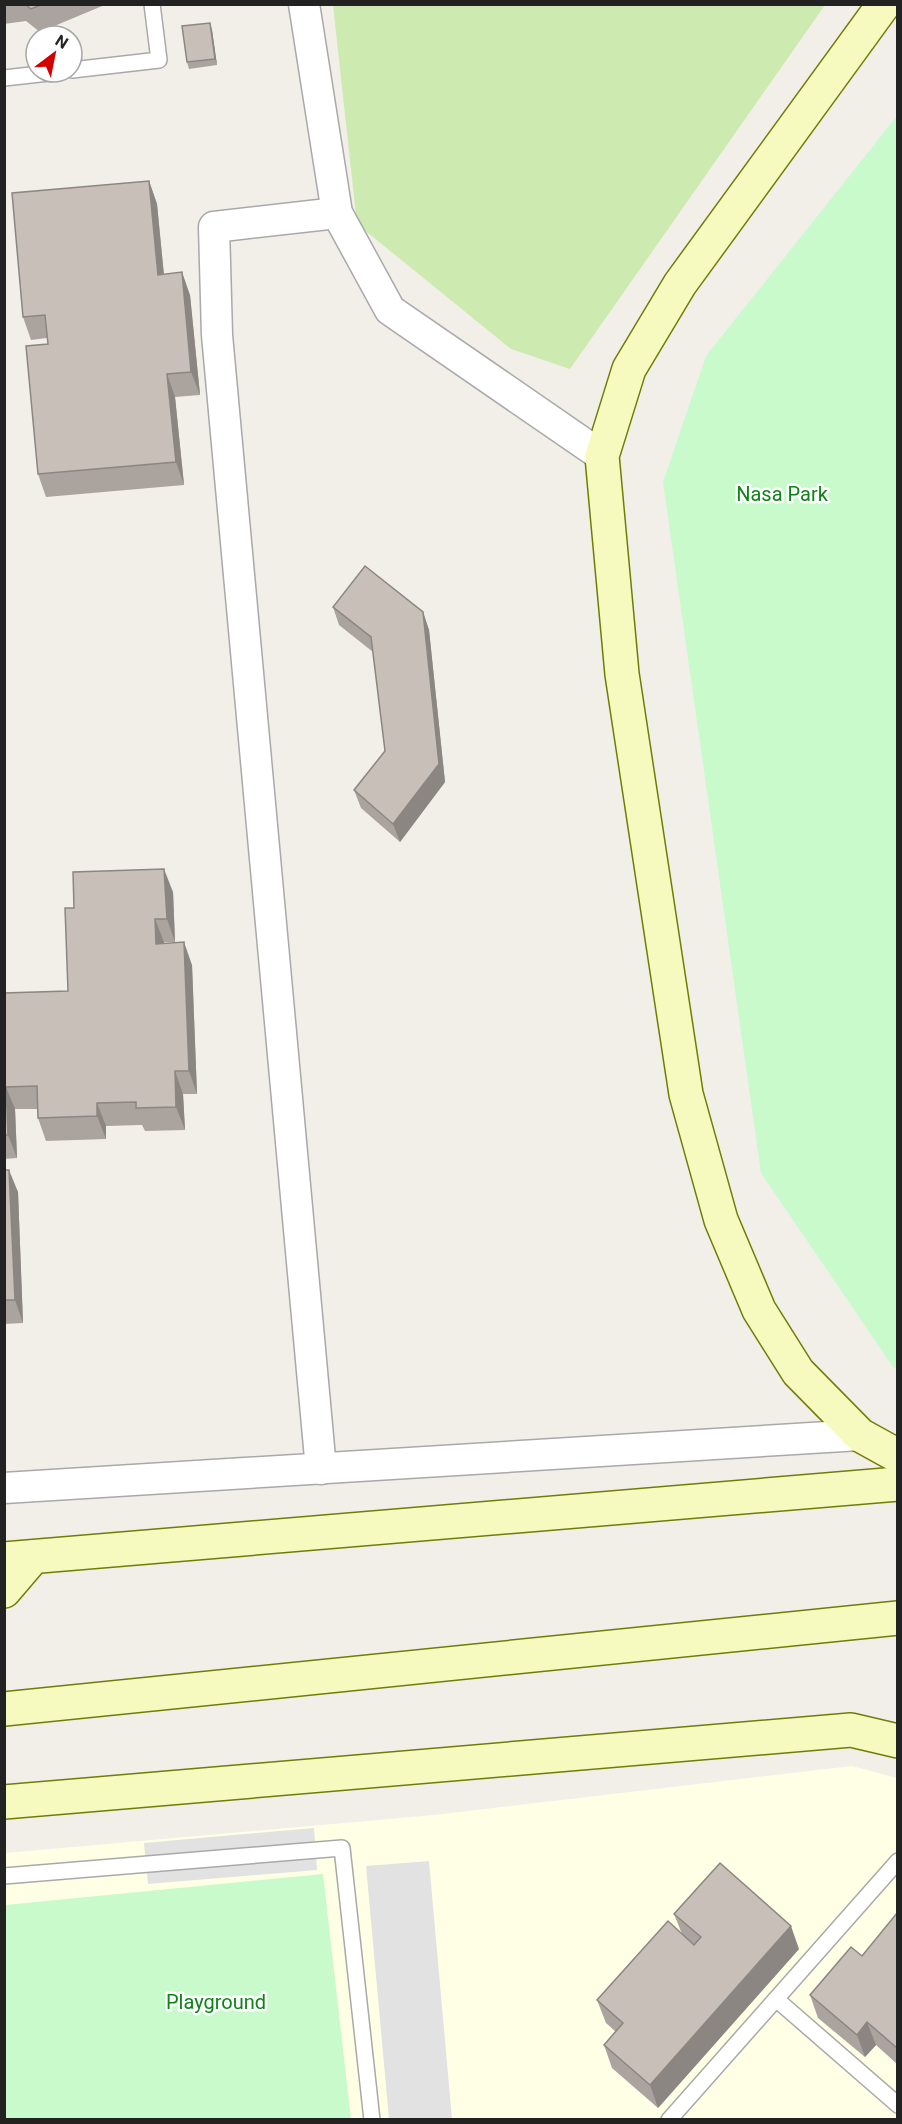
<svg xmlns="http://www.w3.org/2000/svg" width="902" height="2124" viewBox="0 0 902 2124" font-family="Roboto,sans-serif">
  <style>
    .education { fill: #ffffe5 }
    .grass { fill: #cdebb0 }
    .park { fill: #c8facc }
    .parking { fill: #e2e2e2 }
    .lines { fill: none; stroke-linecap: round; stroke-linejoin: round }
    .lane-casing { stroke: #a9a9a9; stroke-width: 18 }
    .street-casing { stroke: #a9a9a9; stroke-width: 33 }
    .secondary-casing { stroke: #707d05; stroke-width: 36 }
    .lane { stroke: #fff; stroke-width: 15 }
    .street { stroke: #fff; stroke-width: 30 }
    .secondary { stroke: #f7fabf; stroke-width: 33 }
    .wall { fill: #aba49e }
    .shaded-wall { fill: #8b8681 }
    .building { fill: #c7bfb8; stroke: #8b8681; stroke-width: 1.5 }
    .labels { text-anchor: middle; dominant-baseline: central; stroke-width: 5; stroke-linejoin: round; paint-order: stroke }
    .park-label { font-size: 20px; fill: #0c8416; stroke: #fff }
  </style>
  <rect width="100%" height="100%" fill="#f2efe9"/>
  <path class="education" d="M 852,1766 L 897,1778 L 897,2119 L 5,2120 L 5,1853 L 434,1815 Z"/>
  <path class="grass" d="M 333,5 L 825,5 L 570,369 L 511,349 L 357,224 Z"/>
  <g class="park">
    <path d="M 897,116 L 897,1368 L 893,1367 L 761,1173 L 663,482 L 706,356 Z"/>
    <path d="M 323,1874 L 351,2119 L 5,2119 L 5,1905 Z"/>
  </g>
  <g class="parking">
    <path d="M 314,1828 L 317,1870 L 148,1884 L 144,1843 Z"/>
    <path d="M 429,1861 L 452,2119 L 389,2119 L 366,1866 Z"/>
  </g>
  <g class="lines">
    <g class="lane-casing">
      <g id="lane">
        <path d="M 72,70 L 159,60 L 152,4"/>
        <path d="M 4,78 L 58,72"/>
        <path d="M 4,1876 L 342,1848 L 372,2120"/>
        <path d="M 776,1999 L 898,2105"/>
        <path d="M 669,2120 L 898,1861"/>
      </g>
    </g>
    <g class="street-casing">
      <g id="street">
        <path d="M 304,4 L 337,213 L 390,310 L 602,456"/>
        <path d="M 321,1469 L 217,335 L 214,227 L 337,213"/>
        <path d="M 4,1488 L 860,1435"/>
      </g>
    </g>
    <g class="secondary-casing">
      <g id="secondary">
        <path d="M 884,4 L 680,284 L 629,369 L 602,456 L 622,674 L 686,1094 L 721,1220 L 759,1310 L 798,1372 L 860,1435 L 898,1456"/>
        <path d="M 4,1559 L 898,1484"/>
        <path d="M 4,1591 L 33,1557"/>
        <path d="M 4,1709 L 898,1618"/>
        <path d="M 4,1802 L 851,1730 L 898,1741"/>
      </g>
    </g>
    <use href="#lane" class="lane"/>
    <use href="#street" class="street"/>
    <use href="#secondary" class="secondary"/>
  </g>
  <g class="wall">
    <path d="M 4,4 L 107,4 L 40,32 L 26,21 L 4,24 Z"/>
    <path d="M 212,30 L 217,65 L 189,69 L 187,62 Z"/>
    <path d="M 149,181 L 157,204 L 164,274 L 190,295 L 200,395 L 175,397 L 184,485 L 46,497 L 38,474 L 48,344 L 47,338 L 31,340 L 23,317 Z"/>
    <path d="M 333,607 L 423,612 L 429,630 L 445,782 L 400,842 L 361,808 L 354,790 L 385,751 L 373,652 L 339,625 Z"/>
    <path d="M 173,892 L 175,942 L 164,942 L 164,943 L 192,965 L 197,1094 L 183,1094 L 185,1130 L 145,1131 L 142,1125 L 106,1126 L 106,1139 L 46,1141 L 38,1118 L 38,1109 L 15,1109 L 17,1158 L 4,1159 L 4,964 L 6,993 L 68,991 L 74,908 Z"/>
    <path d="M 4,1170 L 18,1192 L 23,1323 L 4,1324 Z"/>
    <path d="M 897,1913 L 897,2064 L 876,2045 L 865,2057 L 818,2018 L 810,1995 L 862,1956 Z"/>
    <path d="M 674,1914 L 799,1949 L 658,2108 L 612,2068 L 604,2045 L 616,2032 L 606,2023 L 597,2000 L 682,1934 Z"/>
  </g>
  <g class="shaded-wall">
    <path d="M 210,23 L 212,30 L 217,65 L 215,59 Z"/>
    <path d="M 149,181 L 157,204 L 166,298 L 158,275 Z"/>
    <path d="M 182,272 L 190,295 L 200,395 L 191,372 Z"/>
    <path d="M 167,374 L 175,397 L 184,485 L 176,462 Z"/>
    <path d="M 423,612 L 429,630 L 445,782 L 400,842 L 393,824 Z"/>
    <path d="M 164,869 L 173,892 L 175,942 L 167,919 Z"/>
    <path d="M 155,919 L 164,942 L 164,966 L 156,944 Z"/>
    <path d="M 184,942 L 192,965 L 197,1094 L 189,1071 Z"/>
    <path d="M 4,964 L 5,966 L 7,1016 L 4,1008 Z"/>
    <path d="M 175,1071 L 183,1094 L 185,1130 L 176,1107 Z"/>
    <path d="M 6,1087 L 15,1109 L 17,1158 L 8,1135 Z"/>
    <path d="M 97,1103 L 106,1126 L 106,1139 L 97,1116 Z"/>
    <path d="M 9,1170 L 18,1192 L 23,1323 L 15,1300 Z"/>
    <path d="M 791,1926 L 799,1949 L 658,2108 L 650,2085 Z"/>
    <path d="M 867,2022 L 876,2045 L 865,2057 L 857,2035 Z"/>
  </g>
  <g class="building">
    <path d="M 25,4 L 43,4 L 31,9 Z"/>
    <path d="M 210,23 L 215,59 L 187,62 L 182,26 Z"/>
    <path d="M 149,181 L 158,275 L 182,272 L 191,372 L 167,374 L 176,462 L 38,474 L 26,346 L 48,344 L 45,315 L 23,317 L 12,193 Z"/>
    <path d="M 365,566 L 423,612 L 439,764 L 393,824 L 354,790 L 385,751 L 371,637 L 333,607 Z"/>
    <path d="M 164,869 L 167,919 L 155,919 L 156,944 L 184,942 L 189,1071 L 175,1071 L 176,1107 L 136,1108 L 136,1102 L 97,1103 L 97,1116 L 38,1118 L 37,1086 L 6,1087 L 8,1135 L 4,1135 L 4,993 L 68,991 L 65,908 L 74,908 L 73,872 Z"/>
    <path d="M 4,1170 L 9,1170 L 15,1300 L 4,1300 Z"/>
    <path d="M 720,1863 L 791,1926 L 650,2085 L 604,2045 L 623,2023 L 597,2000 L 668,1921 L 694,1945 L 701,1937 L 674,1914 Z"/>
    <path d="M 897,1913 L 897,2048 L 867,2022 L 857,2035 L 810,1995 L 851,1947 L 862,1956 Z"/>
  </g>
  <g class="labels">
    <g class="park-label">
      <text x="782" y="494">Nasa Park</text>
      <text x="216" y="2002">Playground</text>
    </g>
  </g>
  <rect width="902" height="2124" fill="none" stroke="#222222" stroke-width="12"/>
  <g transform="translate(54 54) rotate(32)"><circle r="28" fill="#ffffff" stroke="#a7a7a7" stroke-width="1.5"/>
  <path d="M0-4.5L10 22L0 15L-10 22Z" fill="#d40000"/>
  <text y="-9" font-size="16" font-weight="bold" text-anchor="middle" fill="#222222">N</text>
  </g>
</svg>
